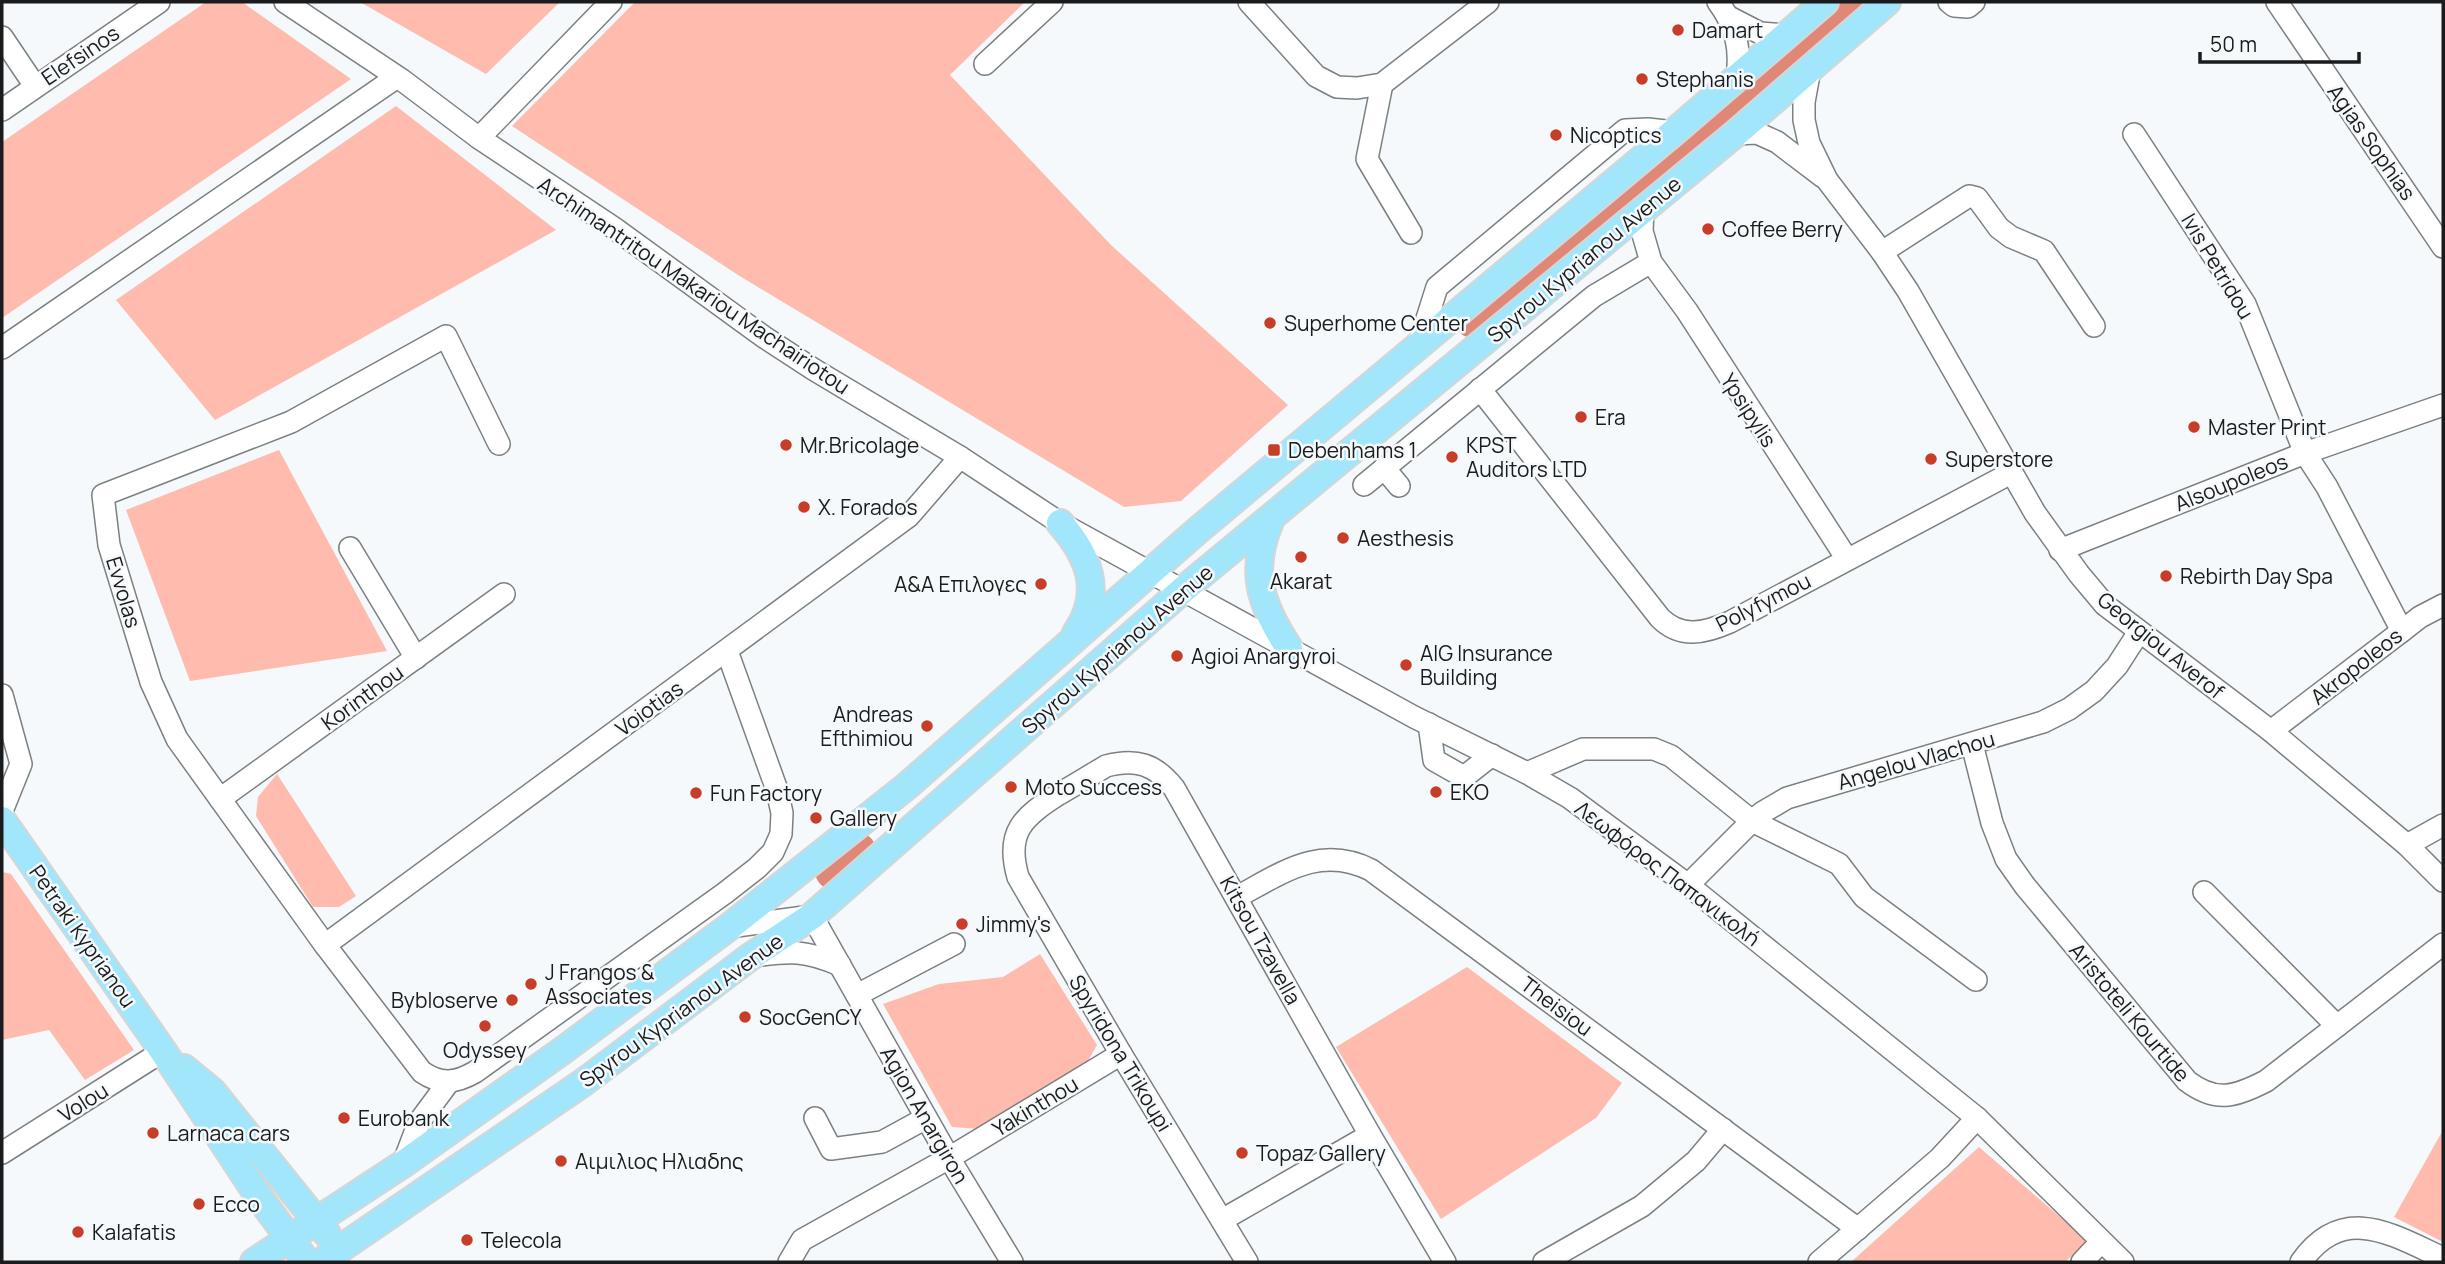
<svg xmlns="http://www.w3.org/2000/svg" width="2445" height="1264" viewBox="0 0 2445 1264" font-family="Manrope,sans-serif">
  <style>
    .green { fill: #febbae }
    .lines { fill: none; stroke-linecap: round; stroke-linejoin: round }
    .river { stroke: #df8878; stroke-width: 38 }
    .minor-casing { stroke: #7c8081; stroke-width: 24 }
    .major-casing { stroke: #d6d6d6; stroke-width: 30 }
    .minor { stroke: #fff; stroke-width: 21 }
    .major { stroke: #a1e6fb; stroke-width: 26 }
    .poi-dot { fill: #c83d27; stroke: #f5f9fb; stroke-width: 2.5 }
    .labels { text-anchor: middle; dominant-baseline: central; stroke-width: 5; stroke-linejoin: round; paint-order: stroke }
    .poi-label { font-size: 21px; fill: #1a1b1c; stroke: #f5f9fb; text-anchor: start }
    .street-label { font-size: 21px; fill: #1a1b1c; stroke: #f5f9fb }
  </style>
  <rect width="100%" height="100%" fill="#f5f9fb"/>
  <g class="green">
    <path d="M 206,2 L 242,2 L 351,79 L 2,318 L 2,142 Z"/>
    <path d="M 360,2 L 560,2 L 486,74 Z"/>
    <path d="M 635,2 L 1025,2 L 950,75 L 1111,245 L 1288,405 L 1181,501 L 1124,507 L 738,275 L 512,126 Z"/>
    <path d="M 396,106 L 556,230 L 215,420 L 116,300 Z"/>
    <path d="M 279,450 L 387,651 L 190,681 L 126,510 Z"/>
    <path d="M 277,774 L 356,896 L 339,907 L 313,907 L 256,816 L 258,797 Z"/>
    <path d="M 2,872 L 11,874 L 134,1050 L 85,1080 L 49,1030 L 2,1040 Z"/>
    <path d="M 1040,954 L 1097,1045 L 1085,1066 L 980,1129 L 952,1127 L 883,1004 L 939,984 L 1003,977 Z"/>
    <path d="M 1467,967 L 1622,1083 L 1596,1118 L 1441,1219 L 1336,1047 Z"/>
    <path d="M 2443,1130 L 2443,1242 L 2394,1217 Z"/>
    <path d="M 1979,1147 L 2088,1241 L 2065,1262 L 1851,1262 Z"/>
  </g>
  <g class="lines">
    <g class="river">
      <path d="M 1473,319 L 1846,2"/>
      <path d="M 834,871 L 857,851"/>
    </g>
    <g class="minor-casing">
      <g id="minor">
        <path d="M 285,2 L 402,80 L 479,138 L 614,228 L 764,337 L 813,369 L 960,457 L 1060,523 L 1414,717 L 1527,773 L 1570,798 L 1688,885 L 1977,1118 L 2123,1262"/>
        <path d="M 1249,2 L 1316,76 L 1337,87 L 1357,88 L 1382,84 L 1488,2"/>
        <path d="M 1718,2 C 1736,26 1741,48 1737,78"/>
        <path d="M 1949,2 L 1954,6 L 1968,7 L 1974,2"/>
        <path d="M 2277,2 L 2443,247"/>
        <path d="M 1729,17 L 1760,33 L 1786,35"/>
        <path d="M 2,37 L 35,86"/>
        <path d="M 985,64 L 1052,2"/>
        <path d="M 1810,69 L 1804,102 L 1804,120 L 1809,143 L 1827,180 L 1882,252 L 1908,291 L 2035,513 L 2079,574 L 2105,605 L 2271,731 L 2407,845 L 2443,881"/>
        <path d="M 1382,84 L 1367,159 L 1411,233"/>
        <path d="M 2,110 L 159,2"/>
        <path d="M 1735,134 L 1757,133 L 1777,142 L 1823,177"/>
        <path d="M 2134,134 L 2245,304 L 2305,453 L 2327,487 L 2402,631"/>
        <path d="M 479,138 L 611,2"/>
        <path d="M 1643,210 L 1642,231 L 1651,262 L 1687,311 L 1847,559"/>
        <path d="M 1882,252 L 1969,196 L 1977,198 L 1999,228 L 2011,237 L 2044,251 L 2094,326"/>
        <path d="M 1418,347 L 1437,287 L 1625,130 L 1648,129 L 1674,132"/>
        <path d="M 2,348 L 397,77"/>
        <path d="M 1480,389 L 1660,618 C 1681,639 1705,633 1730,622 L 2011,473"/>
        <path d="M 499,444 L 446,336 L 291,422 L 103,495 L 109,545 L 151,682 L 177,739 L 325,945 L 422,1072 C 441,1085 456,1083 475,1072 L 725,893 L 757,868 L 773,852 L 781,834 L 782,813 L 777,790 L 727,651"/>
        <path d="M 1384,468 L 1399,486"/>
        <path d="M 1364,485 L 1594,296 L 1651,262"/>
        <path d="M 350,548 L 416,658"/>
        <path d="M 2060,550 L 2305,453 L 2443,405"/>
        <path d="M 2,695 L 21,764 L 2,811"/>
        <path d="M 1429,724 L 1434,760 L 1464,777 L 1492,755"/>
        <path d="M 2271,731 L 2402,631 L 2420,617 L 2443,605"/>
        <path d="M 1972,744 L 1992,823 L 2006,859 L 2025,886 L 2187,1081 C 2216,1103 2235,1097 2266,1081 L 2443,944"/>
        <path d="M 1527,773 L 1583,749 L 1654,749 L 1671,756 L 1752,821 L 1839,864 L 1864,897 L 1976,980"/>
        <path d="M 220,799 L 504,594"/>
        <path d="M 2407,845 L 2443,825"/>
        <path d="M 1688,885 L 1752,821 L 1763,812 L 1787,798 L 2043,722 L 2069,709 L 2094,691 L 2117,666 L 2139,632"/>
        <path d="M 2204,892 L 2337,1026"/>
        <path d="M 1237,897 C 1282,873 1320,844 1371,870 L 1858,1229"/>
        <path d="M 729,927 L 812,916 L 949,1158 L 1012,1262"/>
        <path d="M 325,945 L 909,516 L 960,457"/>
        <path d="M 754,956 C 791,951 805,950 840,965"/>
        <path d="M 857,995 L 954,944"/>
        <path d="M 815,1118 L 831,1149 L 882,1142 L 926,1118"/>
        <path d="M 2,1153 L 163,1051"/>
        <path d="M 403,1164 L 419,1122 L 448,1083"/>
        <path d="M 1222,1220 L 1370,1135"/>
        <path d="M 789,1262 L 802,1240 L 949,1158 L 1121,1054"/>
        <path d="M 1247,1262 L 1121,1054 L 1018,877 C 1005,832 1023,817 1059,794 C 1075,785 1091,775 1106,766 C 1136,758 1155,764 1174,788 L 1370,1135 L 1445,1262"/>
        <path d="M 1544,1262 L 1642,1206 L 1696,1161 L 1723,1129"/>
        <path d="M 1819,1262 L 1940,1158 L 1977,1118"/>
        <path d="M 2082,1262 L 2101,1242"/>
        <path d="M 2301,1262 C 2343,1203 2391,1234 2443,1258"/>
      </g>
    </g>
    <g class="major-casing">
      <g id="major">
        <path d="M 1271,519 C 1249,569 1259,603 1289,648"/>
        <path d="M 1060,523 C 1089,556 1104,592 1076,633"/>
        <path d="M 2,820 L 163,1051 L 261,1200 L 307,1262"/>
        <path d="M 184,1068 L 212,1091 L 327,1234"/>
        <path d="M 254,1262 L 403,1164 L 562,1051 L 729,927 L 907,786 L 1197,531 L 1674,132 L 1825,2"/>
        <path d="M 321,1262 L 584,1082 L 750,957 L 812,916 L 1184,589 L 1735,134 L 1887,2"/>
      </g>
    </g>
    <use href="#minor" class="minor"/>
    <use href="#major" class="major"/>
  </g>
  <g class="poi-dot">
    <circle cx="1678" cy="30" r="7"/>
    <circle cx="1642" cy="79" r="7"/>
    <circle cx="1556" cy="135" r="7"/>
    <circle cx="1708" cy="229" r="7"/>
    <circle cx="1270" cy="323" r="7"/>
    <circle cx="1581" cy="417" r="7"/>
    <circle cx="2194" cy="427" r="7"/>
    <circle cx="786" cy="445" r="7"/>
    <rect x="1267" y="443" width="14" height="14" rx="3.5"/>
    <circle cx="1452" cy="457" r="7"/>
    <circle cx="1931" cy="459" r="7"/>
    <circle cx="804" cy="507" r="7"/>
    <circle cx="1343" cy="538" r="7"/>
    <circle cx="1301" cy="557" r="7"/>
    <circle cx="2166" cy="576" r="7"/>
    <circle cx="1041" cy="584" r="7"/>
    <circle cx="1177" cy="656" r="7"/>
    <circle cx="1406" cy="665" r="7"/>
    <circle cx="927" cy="726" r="7"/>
    <circle cx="1011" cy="787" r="7"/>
    <circle cx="1436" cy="792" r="7"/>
    <circle cx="696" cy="793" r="7"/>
    <circle cx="816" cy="818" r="7"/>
    <circle cx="962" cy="924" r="7"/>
    <circle cx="531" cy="984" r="7"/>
    <circle cx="512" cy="1000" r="7"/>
    <circle cx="745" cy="1017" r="7"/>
    <circle cx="485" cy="1026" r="7"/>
    <circle cx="344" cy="1118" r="7"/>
    <circle cx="153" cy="1133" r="7"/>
    <circle cx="1242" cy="1153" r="7"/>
    <circle cx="561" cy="1161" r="7"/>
    <circle cx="199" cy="1204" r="7"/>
    <circle cx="78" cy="1232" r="7"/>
    <circle cx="467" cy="1240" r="7"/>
  </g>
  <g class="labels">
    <g class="poi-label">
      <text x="1692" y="30">Damart</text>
      <text x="1656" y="79">Stephanis</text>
      <text x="1570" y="135">Nicoptics</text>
      <text x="1722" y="229">Coffee Berry</text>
      <text x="1284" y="323">Superhome Center</text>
      <text x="1595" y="417">Era</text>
      <text x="2208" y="427">Master Print</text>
      <text x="800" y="445">Mr.Bricolage</text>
      <text x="1466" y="445">KPST<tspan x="1466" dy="24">Auditors LTD</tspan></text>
      <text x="1288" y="450">Debenhams 1</text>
      <text x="1945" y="459">Superstore</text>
      <text x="818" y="507">X. Forados</text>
      <text x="1357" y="538">Aesthesis</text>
      <text x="2180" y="576">Rebirth Day Spa</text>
      <text x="1301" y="581" text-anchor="middle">Akarat</text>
      <text x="1027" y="584" text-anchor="end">Α&amp;Α Επιλογες</text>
      <text x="1420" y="653">AIG Insurance<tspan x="1420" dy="24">Building</tspan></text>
      <text x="1191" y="656">Agioi Anargyroi</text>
      <text x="913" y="714" text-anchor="end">Andreas<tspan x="913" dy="24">Efthimiou</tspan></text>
      <text x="1025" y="787">Moto Success</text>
      <text x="1450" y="792">EKO</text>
      <text x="710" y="793">Fun Factory</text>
      <text x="830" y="818">Gallery</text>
      <text x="976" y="924">Jimmy's</text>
      <text x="545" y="972">J Frangos &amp;<tspan x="545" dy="24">Associates</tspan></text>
      <text x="498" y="1000" text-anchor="end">Bybloserve</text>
      <text x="759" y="1017">SocGenCY</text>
      <text x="485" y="1050" text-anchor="middle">Odyssey</text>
      <text x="358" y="1118">Eurobank</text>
      <text x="167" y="1133">Larnaca cars</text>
      <text x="1256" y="1153">Topaz Gallery</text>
      <text x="575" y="1161">Αιμιλιος Ηλιαδης</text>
      <text x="213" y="1204">Ecco</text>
      <text x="92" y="1232">Kalafatis</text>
      <text x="481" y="1240">Telecola</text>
    </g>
    <g class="street-label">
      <text transform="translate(80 55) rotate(-34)">Elefsinos</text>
      <text transform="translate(2372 142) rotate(55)">Agias Sophias</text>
      <text transform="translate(1584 259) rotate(-40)">Spyrou Kyprianou Avenue</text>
      <text transform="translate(2218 266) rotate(59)">Ivis Petridou</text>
      <text transform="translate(694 285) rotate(34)">Archimantritou Makariou Machairiotou</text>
      <text transform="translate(1749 410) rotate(57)">Ypsipylis</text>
      <text transform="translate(2231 482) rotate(-22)">Alsoupoleos</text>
      <text transform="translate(124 592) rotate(73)">EvvoIas</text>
      <text transform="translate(1763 602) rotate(-27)">Polyfymou</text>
      <text transform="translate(2161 645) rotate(39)">Georgiou Averof</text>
      <text transform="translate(1117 649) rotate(-41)">Spyrou Kyprianou Avenue</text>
      <text transform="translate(2356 666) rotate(-38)">Akropoleos</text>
      <text transform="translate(362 697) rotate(-36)">Korinthou</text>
      <text transform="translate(649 708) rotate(-36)">Voiotias</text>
      <text transform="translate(1916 760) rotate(-16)">Angelou Vlachou</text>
      <text transform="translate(1668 873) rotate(37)">Λεωφόρος Παπανικολή</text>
      <text transform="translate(83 936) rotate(55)">Petraki Kyprianou</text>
      <text transform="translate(1261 940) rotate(61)">Kitsou Tzavella</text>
      <text transform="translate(1557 1006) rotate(37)">Theisiou</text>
      <text transform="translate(681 1010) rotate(-36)">Spyrou Kyprianou Avenue</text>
      <text transform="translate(2130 1012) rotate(50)">Aristoteli Kourtide</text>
      <text transform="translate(1121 1053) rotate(59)">Spyridona Trikoupi</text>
      <text transform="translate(83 1102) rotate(-32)">Volou</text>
      <text transform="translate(1035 1106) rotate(-31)">Yakinthou</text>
      <text transform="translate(925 1115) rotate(60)">Agion Anargiron</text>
    </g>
  </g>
  <rect width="2445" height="1264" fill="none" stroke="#1a1b1c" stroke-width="7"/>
  <path d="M2200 52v10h159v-10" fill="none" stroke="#1a1b1c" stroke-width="3.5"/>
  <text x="2210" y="52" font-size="21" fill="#1a1b1c" stroke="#f5f9fb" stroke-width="5" paint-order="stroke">50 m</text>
</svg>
